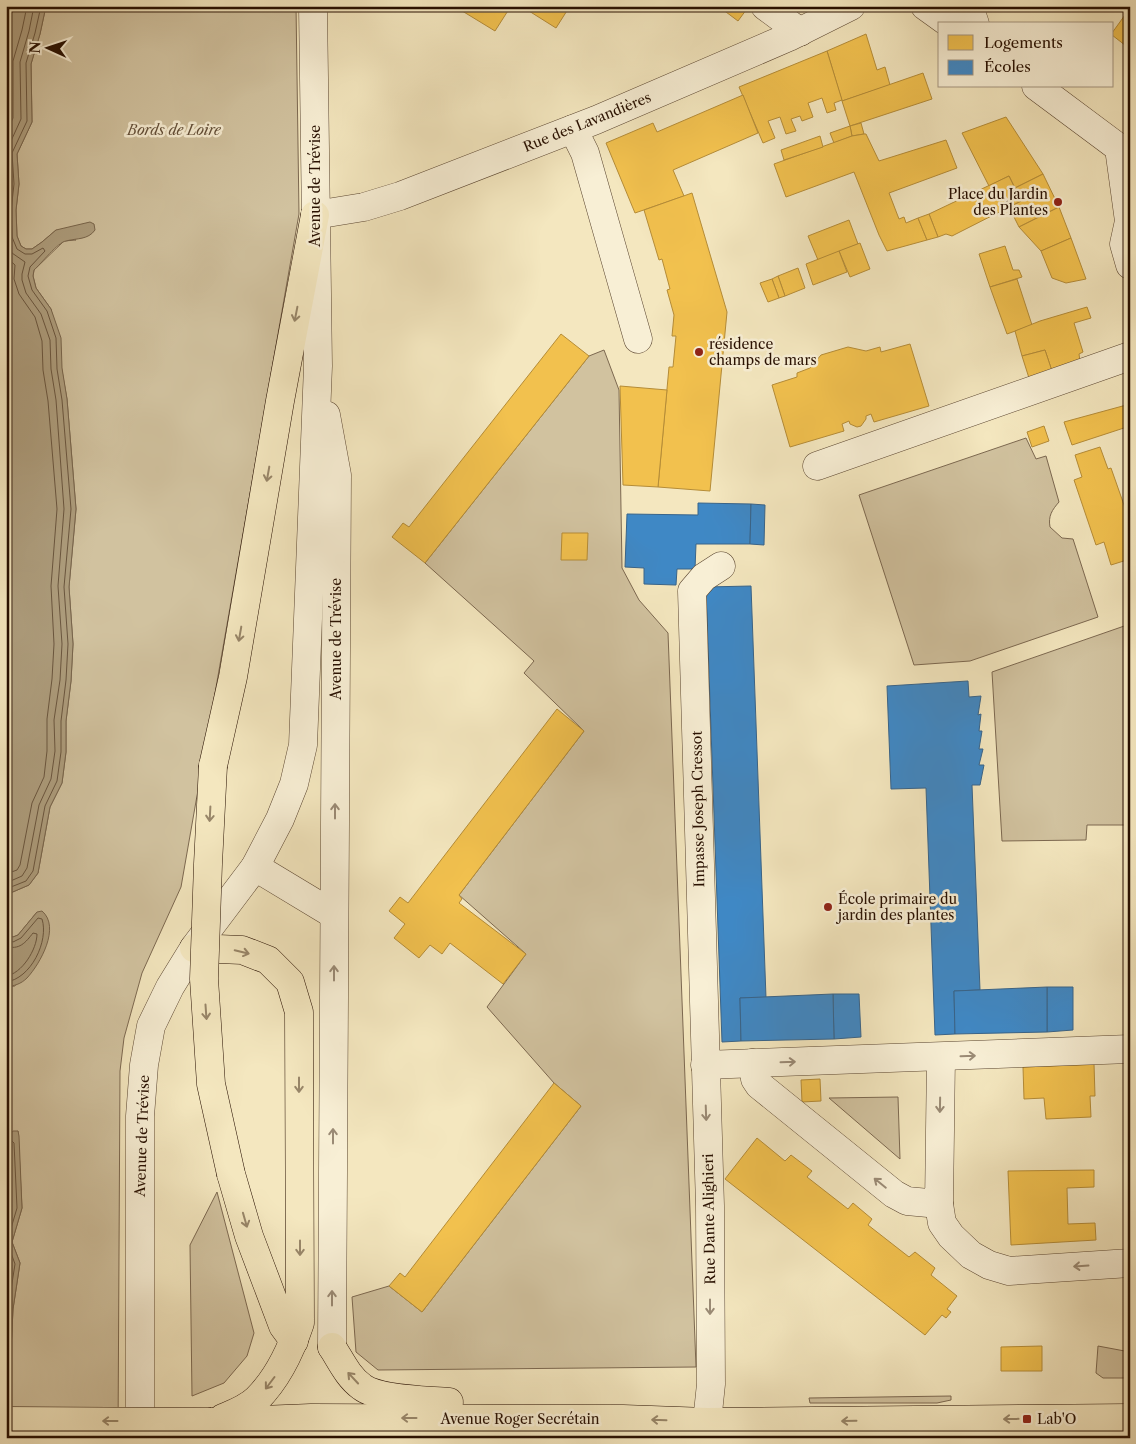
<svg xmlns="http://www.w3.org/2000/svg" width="1136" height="1444" viewBox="0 0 1136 1444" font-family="'Libre Caslon Text',serif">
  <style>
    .green { fill: #d1c29f; stroke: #7c6850 }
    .water { fill: #ae9e7e; stroke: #78654c }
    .homes { fill: #f2c14e; stroke: #b58c37 }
    .schools { fill: #3f88c5; stroke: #38648a }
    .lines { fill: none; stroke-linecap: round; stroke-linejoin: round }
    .shore { stroke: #6a563f; stroke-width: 1 }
    .minor-casing { stroke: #5a4530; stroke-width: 29 }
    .major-casing { stroke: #270f00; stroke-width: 29 }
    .minor { stroke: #f8efd5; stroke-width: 28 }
    .major { stroke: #f4e7bf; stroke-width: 28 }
    .major-bridge-casing { stroke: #270f00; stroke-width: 29; stroke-linecap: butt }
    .major-bridge { stroke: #f4e7bf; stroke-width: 28 }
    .oneway { stroke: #988669 }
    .oneway2 { stroke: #9a8a75 }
    .poi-dot { fill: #8f2418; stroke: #f8efd5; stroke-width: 2 }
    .labels { text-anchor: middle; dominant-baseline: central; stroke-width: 5; stroke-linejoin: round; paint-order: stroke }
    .street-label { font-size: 14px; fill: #270f00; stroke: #f8efd5 }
    .park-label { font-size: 14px; font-style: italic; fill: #624e38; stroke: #f8efd5 }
    .poi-label { font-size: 14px; fill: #270f00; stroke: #f8efd5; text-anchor: start }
  </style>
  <rect width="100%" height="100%" fill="#f4e7bf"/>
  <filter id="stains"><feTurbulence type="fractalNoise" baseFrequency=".004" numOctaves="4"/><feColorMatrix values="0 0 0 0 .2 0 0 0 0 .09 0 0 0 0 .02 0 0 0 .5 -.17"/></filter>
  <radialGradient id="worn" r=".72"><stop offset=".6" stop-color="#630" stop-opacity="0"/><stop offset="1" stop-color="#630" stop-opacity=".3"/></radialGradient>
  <g class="green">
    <path d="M 46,6 L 296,6 L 299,214 L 181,887 L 142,973 L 124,1038 L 120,1071 L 118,1438 L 11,1438 L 9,1391 L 13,1309 L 20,1263 L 12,1242 L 22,1208 L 18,1131 L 6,1139 L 6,987 L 15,986 L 37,912 L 18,935 L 13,937 L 6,934 L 6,896 L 8,894 L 29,885 L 38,873 L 50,807 L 62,783 L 66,752 L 66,721 L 71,681 L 73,644 L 69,587 L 76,509 L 67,399 L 51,309 L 36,288 L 33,276 L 34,270 L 64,241 L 76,240 L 56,230 L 42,242 L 32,249 L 26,249 L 21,246 L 17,236 L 16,210 L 19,184 L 17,154 L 32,122 L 31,64 L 40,34 Z"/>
    <path d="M 604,350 L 619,390 L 622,568 L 639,600 L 668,633 L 696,1367 L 378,1370 L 356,1352 L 352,1297 L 389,1286 L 422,1312 L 581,1106 L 554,1083 L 487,1007 L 526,954 L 459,895 L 584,731 L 524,673 L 534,661 L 425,563 L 589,356 Z"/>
    <path d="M 1026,438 L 1036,459 L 1046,456 L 1059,502 C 1052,510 1048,516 1050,527 L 1062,538 L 1073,539 L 1098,617 L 970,661 L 914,665 L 859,495 Z"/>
    <path d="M 1130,624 L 1130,825 L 1087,825 L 1086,840 L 1002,841 L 992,672 Z"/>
    <path d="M 898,1097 L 900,1159 L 829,1098 Z"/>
    <path d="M 217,1192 L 254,1333 L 247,1356 L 224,1383 L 192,1396 L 190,1245 Z"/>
    <path d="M 1098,1346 L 1130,1352 L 1130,1378 L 1103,1378 L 1096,1373 Z"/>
    <path d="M 951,1396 L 951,1400 L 937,1403 L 810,1403 L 809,1398 Z"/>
  </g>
  <g class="water">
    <path d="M 6,6 L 46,6 L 40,34 L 31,64 L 32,122 L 17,154 L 19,184 L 16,210 L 17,236 L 21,246 L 26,249 L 32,249 L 42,242 L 56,230 L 90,222 L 94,224 L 95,230 C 88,240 77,238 66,241 C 58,242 41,264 34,270 L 33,276 L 36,288 L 51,309 L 61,338 L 62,368 L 67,399 L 76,509 L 69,587 L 73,644 L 71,681 L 66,721 L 66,752 L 62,783 L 50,807 L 38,873 L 29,885 L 8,894 L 6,896 Z"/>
    <path d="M 42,911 C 61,927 40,964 27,978 C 21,984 14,986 6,987 L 6,934 L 13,937 L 18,935 L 37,912 Z"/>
    <path d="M 13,1131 L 18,1131 L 19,1136 L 22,1208 L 12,1242 L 20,1263 L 13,1309 L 9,1391 L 11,1438 L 6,1438 L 6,1139 Z"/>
  </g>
  <g class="homes">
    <path d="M 454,6 L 511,6 L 495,31 Z"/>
    <path d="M 521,6 L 570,6 L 556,28 Z"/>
    <path d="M 718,6 L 749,6 L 738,21 Z"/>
    <path d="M 1130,8 L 1130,49 L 1112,35 L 1112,33 Z"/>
    <path d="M 866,34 L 877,70 L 885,67 L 890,85 L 842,101 L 827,51 Z"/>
    <path d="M 827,51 L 842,100 L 834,103 L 836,110 L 827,113 L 822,98 L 808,103 L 813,117 L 802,121 L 800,116 L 791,119 L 796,131 L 786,134 L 780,117 L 768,121 L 775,138 L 763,143 L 739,87 Z"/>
    <path d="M 923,73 L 932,99 L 850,126 L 842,101 Z"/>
    <path d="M 743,95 L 758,133 L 673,170 L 684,196 L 635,213 L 606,143 L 653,123 L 657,132 Z"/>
    <path d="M 1006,117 L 1043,174 L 1015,188 L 1009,176 L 989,186 L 962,133 Z"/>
    <path d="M 861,123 L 864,134 L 852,136 L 850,126 Z"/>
    <path d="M 850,126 L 852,136 L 834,143 L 830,133 Z"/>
    <path d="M 864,134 L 866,134 L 879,161 L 946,140 L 957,168 L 889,193 L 899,219 L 904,217 L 906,223 L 918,218 L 927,240 L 887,251 L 879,235 L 854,172 L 786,197 L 774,164 L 852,136 Z"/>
    <path d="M 820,136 L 823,147 L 784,160 L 781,150 Z"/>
    <path d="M 1043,174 L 1059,207 L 1019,227 L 1009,207 L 1021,201 L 1015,188 Z"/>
    <path d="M 1009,176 L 1021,201 L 952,236 L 946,234 L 938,237 L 929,214 Z"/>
    <path d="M 692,193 L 727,312 L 710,491 L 658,487 L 669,367 L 673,367 L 676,336 L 672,336 L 674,315 L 667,290 L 670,289 L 662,259 L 659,260 L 644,210 Z"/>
    <path d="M 1059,207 L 1071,238 L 1041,251 L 1019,227 Z"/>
    <path d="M 929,214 L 938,237 L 927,240 L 918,218 Z"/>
    <path d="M 849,220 L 858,244 L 818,260 L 808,236 Z"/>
    <path d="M 1071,238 L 1086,279 L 1066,283 L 1052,278 L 1041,251 Z"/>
    <path d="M 860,243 L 870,269 L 850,277 L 839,251 Z"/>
    <path d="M 1005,246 L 1013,270 L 1019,270 L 1022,277 L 990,287 L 979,254 Z"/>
    <path d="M 839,251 L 847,272 L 813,285 L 806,264 Z"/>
    <path d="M 798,268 L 805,288 L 785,296 L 778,276 Z"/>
    <path d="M 778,276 L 785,296 L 779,298 L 772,279 Z"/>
    <path d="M 772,279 L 779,298 L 768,302 L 760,283 Z"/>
    <path d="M 1017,279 L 1032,325 L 1007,334 L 990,287 Z"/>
    <path d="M 1087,307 L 1091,318 L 1074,323 L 1083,352 L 1079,354 L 1080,361 L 1052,371 L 1045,350 L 1022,356 L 1015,331 L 1040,321 Z"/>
    <path d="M 561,334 L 589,356 L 425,563 L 392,537 L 403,523 L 409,527 Z"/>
    <path d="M 910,344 L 929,406 L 874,422 L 871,414 L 866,416 L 866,419 L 861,426 L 857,427 L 850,424 L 849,421 L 842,424 L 844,431 L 790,447 L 772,385 L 797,377 L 797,373 L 810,368 L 821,355 L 848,347 L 866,351 L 880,347 L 881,352 Z"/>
    <path d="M 1045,350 L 1052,371 L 1029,378 L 1022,356 Z"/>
    <path d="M 620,386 L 667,390 L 658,487 L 623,485 Z"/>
    <path d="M 1130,404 L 1130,426 L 1072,445 L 1064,422 Z"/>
    <path d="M 1044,426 L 1049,441 L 1032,447 L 1027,432 Z"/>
    <path d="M 1100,447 L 1108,469 L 1111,468 L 1130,522 L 1130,559 L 1111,565 L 1104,542 L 1096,545 L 1074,480 L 1082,477 L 1075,455 Z"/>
    <path d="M 562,533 L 588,533 L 587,560 L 561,560 Z"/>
    <path d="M 557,709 L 584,731 L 459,895 L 462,899 L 459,903 L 526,954 L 503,984 L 450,943 L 442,954 L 430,945 L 419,958 L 394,938 L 405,924 L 389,911 L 400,897 L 408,903 Z"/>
    <path d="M 1094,1064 L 1095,1096 L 1090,1096 L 1091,1117 L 1046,1119 L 1044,1098 L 1024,1099 L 1023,1067 Z"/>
    <path d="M 820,1079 L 821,1101 L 802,1102 L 801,1080 Z"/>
    <path d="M 554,1083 L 581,1106 L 422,1312 L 389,1286 L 400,1273 L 405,1277 Z"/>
    <path d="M 757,1138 L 785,1161 L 791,1155 L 812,1171 L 807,1177 L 848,1209 L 853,1203 L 872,1219 L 868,1225 L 909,1257 L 915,1252 L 935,1268 L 931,1275 L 957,1296 L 947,1309 L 951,1312 L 946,1318 L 942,1315 L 925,1335 L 725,1179 Z"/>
    <path d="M 1094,1170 L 1094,1187 L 1067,1188 L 1068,1224 L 1095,1223 L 1096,1240 L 1011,1245 L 1008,1171 Z"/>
    <path d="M 1042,1346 L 1042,1371 L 1001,1371 L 1001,1347 Z"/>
  </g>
  <g class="schools">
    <path d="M 698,503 L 751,504 L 750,544 L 696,544 L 695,569 L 677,569 L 676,585 L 644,584 L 644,568 L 625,567 L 627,514 L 698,515 Z"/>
    <path d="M 751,504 L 765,505 L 764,545 L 750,544 Z"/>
    <path d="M 751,586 L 766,998 L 740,998 L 741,1041 L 722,1042 L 706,587 Z"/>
    <path d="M 968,681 L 969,697 L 981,696 L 978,715 L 981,714 L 979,731 L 982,731 L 979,749 L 983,749 L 979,765 L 984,765 L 980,785 L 972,785 L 980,990 L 954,991 L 955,1034 L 935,1035 L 926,788 L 891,789 L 887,686 Z"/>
    <path d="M 1047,987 L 1073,987 L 1073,1030 L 1047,1032 Z"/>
    <path d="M 1047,987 L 1047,1032 L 955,1034 L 954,991 Z"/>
    <path d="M 833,994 L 859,994 L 861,1037 L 834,1039 Z"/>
    <path d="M 833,994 L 834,1039 L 741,1041 L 740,998 Z"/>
  </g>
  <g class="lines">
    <g class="shore">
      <path d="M 6,133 L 13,118 L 13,61 L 22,30 L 27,6"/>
      <path d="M 6,152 L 21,119 L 20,62 L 29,31 L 34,6"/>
      <path d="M 6,240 L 12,253 L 25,262 L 22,274 L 22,280 L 26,293 L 41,314 L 50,340 L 51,369 L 56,400 L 64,509 L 58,586 L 62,644 L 60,680 L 54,720 L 55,751 L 51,779 L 39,805 L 27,868 L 22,876 L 6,883"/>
      <path d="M 6,257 L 15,265 L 14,279 L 19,294 L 35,317 L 42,341 L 43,370 L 48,401 L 57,509 L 51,586 L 54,644 L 52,679 L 47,719 L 47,751 L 44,777 L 32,803 L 20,865 L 17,870 L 6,874"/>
      <path d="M 6,889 L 26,881 L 33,871 L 45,806 L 57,781 L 61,752 L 61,721 L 66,680 L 68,644 L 64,587 L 71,509 L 62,400 L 57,369 L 56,338 L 47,311 L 32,290 L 28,276 L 30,267 L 45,251 L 43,248 L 32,254 L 25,254 L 17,249 L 12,237 L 11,211 L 14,184 L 12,153 L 27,121 L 26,63 L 35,33 L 41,6"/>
      <path d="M 6,939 L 13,942 L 21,938 L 38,918 L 42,919 C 49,941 31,979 6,982"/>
      <path d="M 6,946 C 19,951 26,942 33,933 L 37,934 C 37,949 22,974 6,976"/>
      <path d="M 6,1142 L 12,1141 L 14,1143 L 17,1208 L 7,1242 L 15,1264 L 8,1309 L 6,1360"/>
      <path d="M 6,1148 L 8,1150 L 11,1207 L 6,1222"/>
    </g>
    <g class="minor-casing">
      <g id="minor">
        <path d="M 765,6 L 800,32"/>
        <path d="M 925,6 L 950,24"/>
        <path d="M 969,6 L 975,24"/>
        <path d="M 1036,86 L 1130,156"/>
        <path d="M 573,129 L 585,153 L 638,339"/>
        <path d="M 1119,148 L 1129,221 L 1124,244 L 1130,265"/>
        <path d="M 315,215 L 364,207 L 400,196 L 596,120 L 789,37 L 851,6"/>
        <path d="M 326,415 L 337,475 L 332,1347"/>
        <path d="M 817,466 L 1130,356"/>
        <path d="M 255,867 L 333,914"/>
        <path d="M 753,1063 L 755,1079 L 759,1085 L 894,1194 L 907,1201 L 939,1204 L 941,1057"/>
        <path d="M 705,1065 L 1130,1049"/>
        <path d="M 939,1204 L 942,1223 L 951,1236 L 971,1255 L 989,1265 L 1009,1271 L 1130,1263"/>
        <path d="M 707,1422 L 711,1384 L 710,1206 L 692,591 L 704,577 L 721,566"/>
        <path d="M 140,1438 L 140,1116 L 144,1065 L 151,1026 L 170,987 L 194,948 L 255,867 L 280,819 L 294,784 L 303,745 L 318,366 L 313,6"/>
      </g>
    </g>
    <g class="major-casing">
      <g id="major">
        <path d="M 213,766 L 233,677 L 280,401 L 315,215"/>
        <path d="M 194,948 L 242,950 L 268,960 L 290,982 L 299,1012 L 300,1323 C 291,1350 278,1378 257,1399 C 248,1408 235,1413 223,1418"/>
        <path d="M 231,1174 L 249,1236 L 283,1326 L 294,1341"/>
        <path d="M 332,1347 C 341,1361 348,1377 362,1387 C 379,1400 427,1400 449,1402"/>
        <path d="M 211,1422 L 311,1418 L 623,1419 L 707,1422 L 1130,1418"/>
      </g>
    </g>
    <use href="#minor" class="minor"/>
    <use href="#major" class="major"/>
    <g class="major-bridge-casing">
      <g id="major-bridge">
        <path d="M 213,766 L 208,864 L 204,979 L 211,1084 L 231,1174"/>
        <path d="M 6,1421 L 211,1422"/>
      </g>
    </g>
    <use href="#major-bridge" class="major-bridge"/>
  </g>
  <defs><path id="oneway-shaft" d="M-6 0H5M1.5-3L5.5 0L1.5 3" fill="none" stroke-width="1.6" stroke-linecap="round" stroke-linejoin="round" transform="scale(1.25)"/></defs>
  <g class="oneway">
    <use href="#oneway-shaft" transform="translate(296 314) rotate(101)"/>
    <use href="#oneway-shaft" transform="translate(268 474) rotate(100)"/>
    <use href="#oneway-shaft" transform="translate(240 634) rotate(100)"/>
    <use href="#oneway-shaft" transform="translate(210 814) rotate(93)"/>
    <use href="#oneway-shaft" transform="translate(242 952) rotate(13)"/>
    <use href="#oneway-shaft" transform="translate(206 1012) rotate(86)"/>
    <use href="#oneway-shaft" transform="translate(299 1085) rotate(90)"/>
    <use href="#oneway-shaft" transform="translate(245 1220) rotate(74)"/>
    <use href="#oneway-shaft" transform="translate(300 1248) rotate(90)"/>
    <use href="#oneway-shaft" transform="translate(353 1378) rotate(-133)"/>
    <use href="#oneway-shaft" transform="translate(270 1383) rotate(127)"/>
    <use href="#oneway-shaft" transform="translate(409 1418) rotate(-180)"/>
    <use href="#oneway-shaft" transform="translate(1011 1419) rotate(179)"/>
    <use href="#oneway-shaft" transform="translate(659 1420) rotate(-178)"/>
    <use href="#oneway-shaft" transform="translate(110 1421) rotate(-180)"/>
    <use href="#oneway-shaft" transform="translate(849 1421) rotate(179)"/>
  </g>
  <g class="oneway2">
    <use href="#oneway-shaft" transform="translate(335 811) rotate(-90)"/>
    <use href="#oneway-shaft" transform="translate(334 973) rotate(-90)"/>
    <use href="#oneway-shaft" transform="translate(968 1056) rotate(-2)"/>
    <use href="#oneway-shaft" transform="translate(788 1062) rotate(-2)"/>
    <use href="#oneway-shaft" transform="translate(940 1105) rotate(91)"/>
    <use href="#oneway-shaft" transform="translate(706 1113) rotate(88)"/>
    <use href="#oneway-shaft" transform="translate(333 1136) rotate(-90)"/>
    <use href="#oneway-shaft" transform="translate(880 1183) rotate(-141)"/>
    <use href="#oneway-shaft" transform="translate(1081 1266) rotate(176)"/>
    <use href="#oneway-shaft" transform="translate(332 1298) rotate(-90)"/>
    <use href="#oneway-shaft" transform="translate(710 1307) rotate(90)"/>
  </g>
  <g class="poi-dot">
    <circle cx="1058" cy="202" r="5"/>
    <circle cx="699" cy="352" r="5"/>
    <circle cx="828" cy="907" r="5"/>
    <rect x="1022" y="1414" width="10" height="10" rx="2.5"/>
  </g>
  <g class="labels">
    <g class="street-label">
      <text transform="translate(587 122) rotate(-22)">Rue des Lavandières</text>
      <text transform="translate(315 186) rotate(-90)">Avenue de Trévise</text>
      <text transform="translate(336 639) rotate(-90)">Avenue de Trévise</text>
      <text transform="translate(698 809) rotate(-91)">Impasse Joseph Cressot</text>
      <text transform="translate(142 1136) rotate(-88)">Avenue de Trévise</text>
      <text transform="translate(709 1219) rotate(-91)">Rue Dante Alighieri</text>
      <text x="520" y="1419">Avenue Roger Secrétain</text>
    </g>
    <g class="park-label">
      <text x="174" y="130">Bords de Loire</text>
    </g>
    <g class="poi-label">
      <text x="1048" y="194" text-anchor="end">Place du Jardin<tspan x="1048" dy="16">des Plantes</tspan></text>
      <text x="709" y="344">résidence<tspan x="709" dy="16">champs de mars</tspan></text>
      <text x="838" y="899">École primaire du<tspan x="838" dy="16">jardin des plantes</tspan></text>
      <text x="1037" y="1419">Lab'O</text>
    </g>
  </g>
  <rect width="1136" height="1444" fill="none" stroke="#f4e7bf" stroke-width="25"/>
  <rect x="8" y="8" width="1121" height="1429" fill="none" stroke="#270f00" stroke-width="2.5"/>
  <rect x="12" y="12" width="1111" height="1419" fill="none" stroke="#270f00"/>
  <rect x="938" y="22" width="175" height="65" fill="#f8efd5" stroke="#a49580"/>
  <rect x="948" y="35" width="25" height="15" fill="#f2c14e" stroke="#a49580"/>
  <text x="984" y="48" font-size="15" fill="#270f00">Logements</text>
  <rect x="948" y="60" width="25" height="15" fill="#3f88c5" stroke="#a49580"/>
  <text x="984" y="72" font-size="15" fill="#270f00">Écoles</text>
  <g transform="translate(48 48) rotate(273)" stroke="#f8efd5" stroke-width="4" paint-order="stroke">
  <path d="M0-4L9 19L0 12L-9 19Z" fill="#270f00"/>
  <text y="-8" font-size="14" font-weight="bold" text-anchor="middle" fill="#270f00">N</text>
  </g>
  <rect width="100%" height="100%" filter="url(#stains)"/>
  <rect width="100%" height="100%" fill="url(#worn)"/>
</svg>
